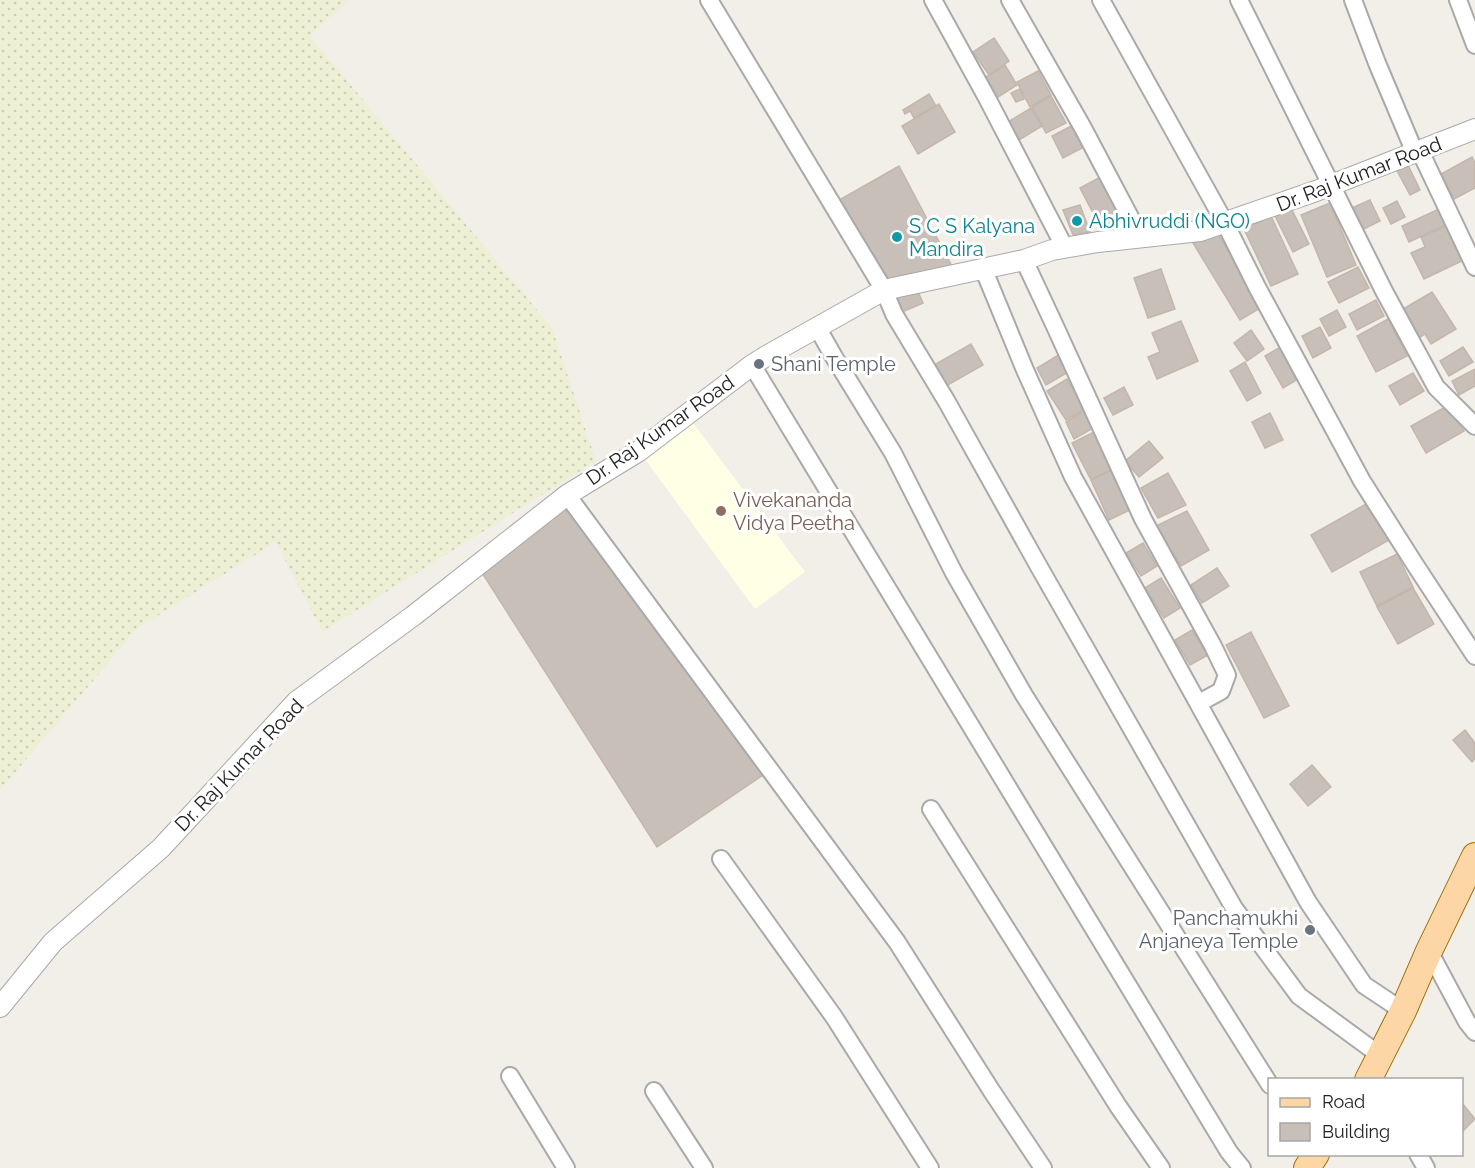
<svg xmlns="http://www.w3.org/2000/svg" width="1475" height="1168" viewBox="0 0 1475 1168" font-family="Raleway,sans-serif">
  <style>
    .education { fill: #ffffe5 }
    .farmland { fill: url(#farmland-dots) }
    .building { fill: #c7bfb8; stroke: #c4b6ab; stroke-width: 1.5 }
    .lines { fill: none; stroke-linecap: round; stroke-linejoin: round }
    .minor-casing { stroke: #a9a9a9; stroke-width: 20 }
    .tertiary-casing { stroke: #a9a9a9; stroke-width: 22 }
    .primary-casing { stroke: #a06b00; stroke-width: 28 }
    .minor { stroke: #fff; stroke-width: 16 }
    .tertiary { stroke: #fff; stroke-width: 20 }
    .primary { stroke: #fcd6a4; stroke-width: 26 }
    .culture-dot { fill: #0f9aa8; stroke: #fff; stroke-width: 2 }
    .worship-dot { fill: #6b7280; stroke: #fff; stroke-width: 2 }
    .education-dot { fill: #8d6e63; stroke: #fff; stroke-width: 2 }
    .labels { text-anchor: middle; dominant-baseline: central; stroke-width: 6; stroke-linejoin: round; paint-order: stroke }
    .street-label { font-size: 20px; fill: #222; stroke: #fff }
    .culture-label { font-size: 20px; fill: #0d838f; stroke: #fff; text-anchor: start }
    .worship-label { font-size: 20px; fill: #5b616d; stroke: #fff; text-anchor: start }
    .education-label { font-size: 20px; fill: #785e54; stroke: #fff; text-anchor: start }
  </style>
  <defs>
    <pattern id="farmland-dots" width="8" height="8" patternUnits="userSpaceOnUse" patternTransform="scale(1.5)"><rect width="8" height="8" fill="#eef0d5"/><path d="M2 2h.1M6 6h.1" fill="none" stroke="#ccceb7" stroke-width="1.8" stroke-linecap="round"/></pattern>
  </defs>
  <rect width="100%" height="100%" fill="#f2efe9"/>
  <path class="education" d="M 687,415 L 805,572 L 755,609 L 639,451 Z"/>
  <path class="farmland" d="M 0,0 L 349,0 L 310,36 L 552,328 L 596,461 L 322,632 L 276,542 L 138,628 L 0,790 Z"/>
  <g class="building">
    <path d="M 994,38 L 1009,61 L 989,75 L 973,52 Z"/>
    <path d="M 1005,65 L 1017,85 L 995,99 L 983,79 Z"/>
    <path d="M 1038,71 L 1051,95 L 1030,107 L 1017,82 Z"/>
    <path d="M 1020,89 L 1024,99 L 1016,102 L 1011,93 Z"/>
    <path d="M 929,94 L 936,106 L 914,118 L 910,111 L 905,114 L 903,110 Z"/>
    <path d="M 1051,96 L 1066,123 L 1046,133 L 1032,107 Z"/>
    <path d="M 939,104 L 955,132 L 918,154 L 902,126 Z"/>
    <path d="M 1031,108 L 1042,126 L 1014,143 L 1003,125 Z"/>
    <path d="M 1075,124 L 1086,146 L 1063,158 L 1052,136 Z"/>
    <path d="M 1472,157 L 1475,163 L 1475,188 L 1454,199 L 1441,174 Z"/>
    <path d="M 1405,159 L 1420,190 L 1410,195 L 1394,165 Z"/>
    <path d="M 899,166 L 955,272 L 886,284 L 834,203 Z"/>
    <path d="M 1104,175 L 1128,218 L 1103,232 L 1080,188 Z"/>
    <path d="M 1370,200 L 1380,221 L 1362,230 L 1352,208 Z"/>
    <path d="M 1397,201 L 1405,217 L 1391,224 L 1383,208 Z"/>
    <path d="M 1330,203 L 1356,265 L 1327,277 L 1301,215 Z"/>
    <path d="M 1289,204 L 1309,244 L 1293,252 L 1273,212 Z"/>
    <path d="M 1080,205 L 1090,232 L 1073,235 L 1063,210 Z"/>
    <path d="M 1439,209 L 1446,225 L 1409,242 L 1402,226 Z"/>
    <path d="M 1271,216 L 1298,274 L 1271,286 L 1244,229 Z"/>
    <path d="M 1446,226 L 1462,261 L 1424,279 L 1411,253 L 1425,247 L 1421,237 Z"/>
    <path d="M 1215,229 L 1262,307 L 1240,320 L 1193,243 Z"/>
    <path d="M 1358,267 L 1369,288 L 1339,303 L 1328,282 Z"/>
    <path d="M 1161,269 L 1175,309 L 1148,318 L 1134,278 Z"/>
    <path d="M 914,282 L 923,303 L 902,312 L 893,291 Z"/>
    <path d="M 1432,292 L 1456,329 L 1431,344 L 1425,334 L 1419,338 L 1403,309 Z"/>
    <path d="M 1376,300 L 1384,316 L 1357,330 L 1349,314 Z"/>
    <path d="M 1337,310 L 1346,327 L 1329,336 L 1320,319 Z"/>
    <path d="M 1388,319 L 1407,356 L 1376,372 L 1357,336 Z"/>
    <path d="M 1181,321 L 1198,361 L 1157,379 L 1148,357 L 1160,352 L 1152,333 Z"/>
    <path d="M 1320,327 L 1331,348 L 1313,358 L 1302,336 Z"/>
    <path d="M 1251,330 L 1264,349 L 1247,361 L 1234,343 Z"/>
    <path d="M 971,344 L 983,365 L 946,386 L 934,365 Z"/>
    <path d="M 1282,346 L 1300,378 L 1283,388 L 1265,356 Z"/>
    <path d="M 1463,347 L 1473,362 L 1449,376 L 1440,361 Z"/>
    <path d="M 1060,354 L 1070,371 L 1046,385 L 1037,368 Z"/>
    <path d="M 1245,362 L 1261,393 L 1247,401 L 1230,371 Z"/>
    <path d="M 1475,369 L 1475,386 L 1459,395 L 1452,381 Z"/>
    <path d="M 1413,373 L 1424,391 L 1400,405 L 1389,386 Z"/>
    <path d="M 1067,379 L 1085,409 L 1066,420 L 1047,391 Z"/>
    <path d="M 1124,387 L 1133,405 L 1113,415 L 1104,398 Z"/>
    <path d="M 1449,405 L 1464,431 L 1426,453 L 1411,426 Z"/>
    <path d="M 1085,410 L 1095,427 L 1074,439 L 1066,422 Z"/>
    <path d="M 1270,413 L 1283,440 L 1265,448 L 1252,422 Z"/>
    <path d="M 1094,432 L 1112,469 L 1091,480 L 1072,443 Z"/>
    <path d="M 1149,441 L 1163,458 L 1139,477 L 1125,461 Z"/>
    <path d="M 1112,470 L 1130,510 L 1109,520 L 1091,480 Z"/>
    <path d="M 1168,473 L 1186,505 L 1158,518 L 1141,488 Z"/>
    <path d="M 567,495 L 772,769 L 657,847 L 477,565 Z"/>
    <path d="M 1368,503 L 1389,540 L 1332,572 L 1311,535 Z"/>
    <path d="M 1187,511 L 1209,550 L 1181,566 L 1156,526 Z"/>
    <path d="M 1143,543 L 1157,566 L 1141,576 L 1126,553 Z"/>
    <path d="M 1397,554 L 1413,587 L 1377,606 L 1360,572 Z"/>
    <path d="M 1217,568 L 1229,586 L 1202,603 L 1191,585 Z"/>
    <path d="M 1161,578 L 1180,608 L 1164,618 L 1145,588 Z"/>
    <path d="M 1413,588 L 1434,624 L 1398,644 L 1377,607 Z"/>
    <path d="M 1192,630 L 1208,655 L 1190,665 L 1175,640 Z"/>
    <path d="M 1251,632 L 1289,706 L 1264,718 L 1226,645 Z"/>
    <path d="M 1465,730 L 1475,743 L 1475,759 L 1472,762 L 1453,740 Z"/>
    <path d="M 1312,765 L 1331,787 L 1308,806 L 1290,784 Z"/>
    <path d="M 1462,1103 L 1475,1119 L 1462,1132 Z"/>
  </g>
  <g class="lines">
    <g class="minor-casing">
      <g id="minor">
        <path d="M 709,0 L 884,290 L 894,314 L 947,402 L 1038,565 L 1234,908 L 1299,996 L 1381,1056"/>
        <path d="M 933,0 L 987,98 L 1065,248"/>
        <path d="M 1010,0 L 1083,128 L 1141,238"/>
        <path d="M 1101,0 L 1225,223 L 1257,287 L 1362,481 L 1414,563 L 1475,656"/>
        <path d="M 1239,0 L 1384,291 L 1436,387 L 1475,426"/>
        <path d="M 1353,0 L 1377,63 L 1415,153"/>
        <path d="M 1458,0 L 1475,45"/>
        <path d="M 1420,151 L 1475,267"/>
        <path d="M 1024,260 L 1054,324 L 1143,519 L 1213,646 L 1227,675 L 1221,691 L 1199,703"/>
        <path d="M 983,268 L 1025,370 L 1073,477 L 1308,902 L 1364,985 L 1403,1011"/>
        <path d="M 817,327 L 834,357 L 893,453 L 954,573 L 1024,695 L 1270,1085"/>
        <path d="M 752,365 L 1229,1152 L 1242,1168"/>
        <path d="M 567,495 L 897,942 L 991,1090 L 1043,1168"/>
        <path d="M 931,809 L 1118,1106 L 1161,1168"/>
        <path d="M 721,859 L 834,1017 L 930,1168"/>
        <path d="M 1429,951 L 1467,1022 L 1475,1032"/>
        <path d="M 510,1076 L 566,1168"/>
        <path d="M 654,1091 L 704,1168"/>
        <path d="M 1418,1154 L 1426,1168"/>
      </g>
    </g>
    <g class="tertiary-casing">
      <path id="tertiary" d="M 0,1007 L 53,942 L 161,848 L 297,701 L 413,616 L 567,495 L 639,451 L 752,365 L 768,355 L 884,290 L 1024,260 L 1052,250 L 1098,242 L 1200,231 L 1316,191 L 1475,129"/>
    </g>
    <g class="primary-casing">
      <g id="primary">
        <path d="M 1368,1080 L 1403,1011 L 1429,951 L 1475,856"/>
        <path d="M 1307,1168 L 1316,1154"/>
      </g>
    </g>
    <use href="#minor" class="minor"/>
    <use href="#tertiary" class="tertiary"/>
    <use href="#primary" class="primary"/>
  </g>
  <g class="culture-dot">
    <circle cx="1077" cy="221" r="6"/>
    <circle cx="897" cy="237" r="6"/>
  </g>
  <g class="worship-dot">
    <circle cx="759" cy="364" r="6"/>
    <circle cx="1310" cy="930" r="6"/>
  </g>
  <circle class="education-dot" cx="721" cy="511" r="6"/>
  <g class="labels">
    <g class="street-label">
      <text transform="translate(1359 174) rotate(-21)">Dr. Raj Kumar Road</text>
      <text transform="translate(660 430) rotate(-35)">Dr. Raj Kumar Road</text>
      <text transform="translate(239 765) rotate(-46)">Dr. Raj Kumar Road</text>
    </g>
    <g class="culture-label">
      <text x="1089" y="221">Abhivruddi (NGO)</text>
      <text x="909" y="226">S C S Kalyana<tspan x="909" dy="23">Mandira</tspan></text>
    </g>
    <g class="worship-label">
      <text x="771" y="364">Shani Temple</text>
      <text x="1298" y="918" text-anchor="end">Panchamukhi<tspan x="1298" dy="23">Anjaneya Temple</tspan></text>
    </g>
    <g class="education-label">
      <text x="733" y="500">Vivekananda<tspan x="733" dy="23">Vidya Peetha</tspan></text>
    </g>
  </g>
  <rect x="1268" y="1078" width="195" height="78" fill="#ffffff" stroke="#a7a7a7" stroke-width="1.5"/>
  <rect x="1280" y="1098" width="30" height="9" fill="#fcd6a4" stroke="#a7a7a7" stroke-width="1.5"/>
  <text x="1322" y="1108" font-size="18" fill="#222222">Road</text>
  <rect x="1280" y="1123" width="30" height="18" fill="#c7bfb8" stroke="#a7a7a7" stroke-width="1.5"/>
  <text x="1322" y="1138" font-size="18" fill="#222222">Building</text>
</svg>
